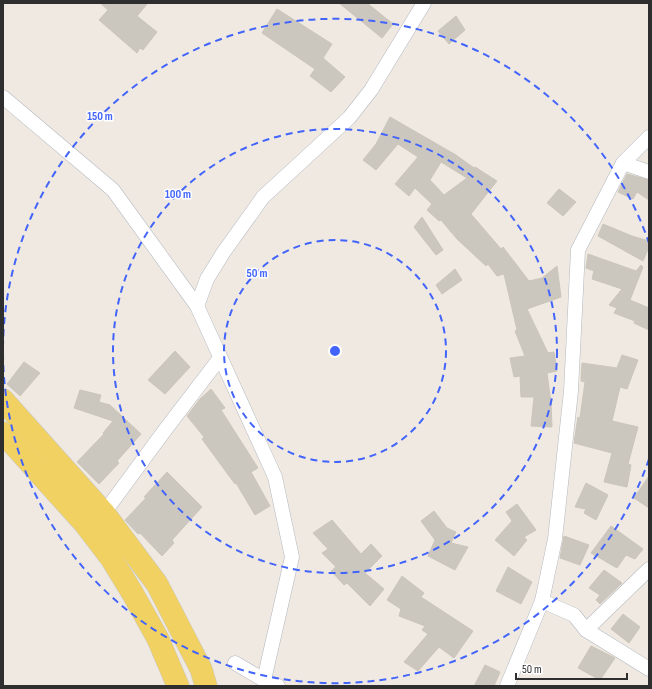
<svg xmlns="http://www.w3.org/2000/svg" width="652" height="689" viewBox="0 0 652 689" font-family="'Sofia Sans Condensed',sans-serif">
  <style>
    .building { fill: #cbc7bf; stroke: #cbc5ba; fill-rule: evenodd }
    .lines { fill: none; stroke-linecap: round; stroke-linejoin: round }
    .street-casing { stroke: #b4b7c1; stroke-width: 15 }
    .primary-casing { stroke: #c9c9c9; stroke-width: 23 }
    .street { stroke: #fff; stroke-width: 14 }
    .primary { stroke: #f2d163; stroke-width: 22 }
    .ring { fill: none; stroke: #4264fb; stroke-width: 2; stroke-dasharray: 7 5 }
    .centre { fill: #4264fb; stroke: #fff; stroke-width: 2 }
    .ring-label { font-size: 12px; text-anchor: middle; font-weight: bold; fill: #4264fb; stroke: #fff; stroke-width: 3; stroke-linejoin: round; paint-order: stroke }
  </style>
  <rect width="100%" height="100%" fill="#efe9e1"/>
  <g class="building">
    <path d="M 100,3 L 148,3 L 137,16 L 157,32 L 143,50 L 140,48 L 137,53 L 99,20 L 108,10 Z"/>
    <path d="M 339,3 L 367,3 L 393,24 L 382,38 Z"/>
    <path d="M 277,9 L 332,44 L 323,58 L 345,77 L 331,92 L 310,76 L 315,69 L 262,33 Z"/>
    <path d="M 456,16 L 465,30 L 449,44 L 438,31 Z"/>
    <path d="M 390,117 L 456,155 L 474,168 L 475,167 L 497,181 L 471,214 L 501,249 L 503,247 L 529,281 L 542,278 L 557,266 L 561,297 L 527,309 L 548,353 L 554,352 L 557,371 L 547,373 L 551,403 L 552,427 L 531,426 L 534,397 L 521,397 L 520,376 L 514,377 L 510,358 L 525,356 L 515,331 L 517,330 L 504,274 L 497,276 L 488,264 L 486,266 L 457,239 L 441,220 L 439,221 L 427,210 L 432,204 L 415,188 L 409,196 L 395,184 L 418,157 L 398,144 L 376,170 L 363,160 L 376,144 ZM 441,162 L 467,178 L 444,195 L 430,180 Z"/>
    <path d="M 627,174 L 649,180 L 649,200 L 637,192 L 633,199 L 618,192 Z"/>
    <path d="M 559,189 L 576,202 L 563,216 L 547,203 Z"/>
    <path d="M 422,217 L 443,250 L 436,255 L 414,227 Z"/>
    <path d="M 603,224 L 632,236 L 649,241 L 649,247 L 643,261 L 598,236 Z"/>
    <path d="M 588,254 L 636,271 L 641,265 L 643,267 L 630,300 L 649,308 L 649,330 L 634,323 L 635,321 L 614,313 L 617,308 L 609,305 L 622,289 L 592,279 L 594,271 L 586,268 Z"/>
    <path d="M 455,269 L 462,280 L 442,294 L 436,285 Z"/>
    <path d="M 175,351 L 190,367 L 165,394 L 148,380 Z"/>
    <path d="M 622,355 L 638,360 L 627,389 L 620,387 L 612,421 L 638,427 L 628,464 L 631,465 L 627,487 L 604,482 L 612,453 L 574,443 L 578,417 L 580,418 L 585,382 L 581,381 L 582,363 L 617,368 Z"/>
    <path d="M 24,362 L 40,373 L 20,396 L 7,384 Z"/>
    <path d="M 211,389 L 225,408 L 221,410 L 258,468 L 251,472 L 270,506 L 255,515 L 236,483 L 235,484 L 202,439 L 204,437 L 187,416 L 200,399 Z"/>
    <path d="M 80,390 L 101,395 L 99,402 L 110,405 L 141,434 L 117,461 L 119,463 L 99,484 L 77,462 L 104,434 L 103,433 L 113,421 L 74,408 Z"/>
    <path d="M 167,472 L 202,507 L 172,540 L 174,543 L 162,556 L 140,533 L 138,534 L 125,520 L 146,498 L 144,497 Z"/>
    <path d="M 649,476 L 649,508 L 634,498 Z"/>
    <path d="M 586,483 L 608,495 L 596,520 L 584,513 L 586,509 L 575,507 Z"/>
    <path d="M 517,504 L 536,530 L 524,537 L 527,540 L 514,556 L 495,540 L 512,521 L 506,512 Z"/>
    <path d="M 434,511 L 447,528 L 456,532 L 451,543 L 468,547 L 455,570 L 428,556 L 435,540 L 421,521 Z"/>
    <path d="M 332,520 L 361,554 L 371,544 L 382,556 L 365,573 L 384,589 L 370,606 L 347,583 L 344,585 L 331,571 L 336,567 L 322,553 L 328,549 L 313,533 Z"/>
    <path d="M 611,526 L 643,549 L 635,559 L 626,555 L 617,568 L 591,553 Z"/>
    <path d="M 564,536 L 589,545 L 580,565 L 560,558 Z"/>
    <path d="M 508,567 L 532,582 L 521,604 L 496,591 Z"/>
    <path d="M 604,570 L 622,583 L 600,604 L 596,600 L 600,595 L 589,588 Z"/>
    <path d="M 402,576 L 424,593 L 421,597 L 473,631 L 454,658 L 439,647 L 418,671 L 404,662 L 428,634 L 422,630 L 425,626 L 399,616 L 401,609 L 387,600 Z"/>
    <path d="M 623,614 L 640,627 L 629,643 L 611,629 Z"/>
    <path d="M 591,646 L 615,658 L 600,680 L 578,668 Z"/>
    <path d="M 485,665 L 500,672 L 494,686 L 474,686 Z"/>
  </g>
  <g class="lines">
    <g class="street-casing">
      <g id="street">
        <path d="M 3,97 L 113,190 L 197,306 L 275,477 L 292,557 L 264,680"/>
        <path d="M 623,163 L 649,172"/>
        <path d="M 197,306 L 207,279 L 223,253 L 263,197 L 349,118 L 371,90 L 424,3"/>
        <path d="M 104,513 L 165,430 L 220,358"/>
        <path d="M 542,601 L 574,615 L 586,630 L 649,669"/>
        <path d="M 586,630 L 649,569"/>
        <path d="M 235,663 L 264,680 L 278,686"/>
        <path d="M 507,686 L 542,601 L 555,539 L 571,391 L 578,250 L 623,163 L 649,137"/>
      </g>
    </g>
    <g class="primary-casing">
      <g id="primary">
        <path d="M 3,400 L 104,513 L 157,584 L 201,669 L 206,686"/>
        <path d="M 3,433 L 85,524 L 111,558 L 133,594 L 158,639 L 178,686"/>
      </g>
    </g>
    <use href="#street" class="street"/>
    <use href="#primary" class="primary"/>
  </g>
  <g class="ring">
    <circle cx="335" cy="351" r="111"/>
    <circle cx="335" cy="351" r="222"/>
    <path d="M649 459A332 332 0 0 1 3 354M3 348A332 332 0 0 1 649 243"/>
  </g>
  <circle cx="335" cy="351" r="6" class="centre"/>
  <g class="ring-label">
    <text x="100" y="120">150 m</text>
    <text x="178" y="198">100 m</text>
    <text x="257" y="277">50 m</text>
  </g>
  <rect width="652" height="689" fill="none" stroke="#2e2e2e" stroke-width="8"/>
  <path d="M516 673v6h111v-6" fill="none" stroke="#2e2e2e" stroke-width="2"/>
  <text x="522" y="673" font-size="12" fill="#2e2e2e" stroke="#ffffff" stroke-width="3" paint-order="stroke">50 m</text>
</svg>
